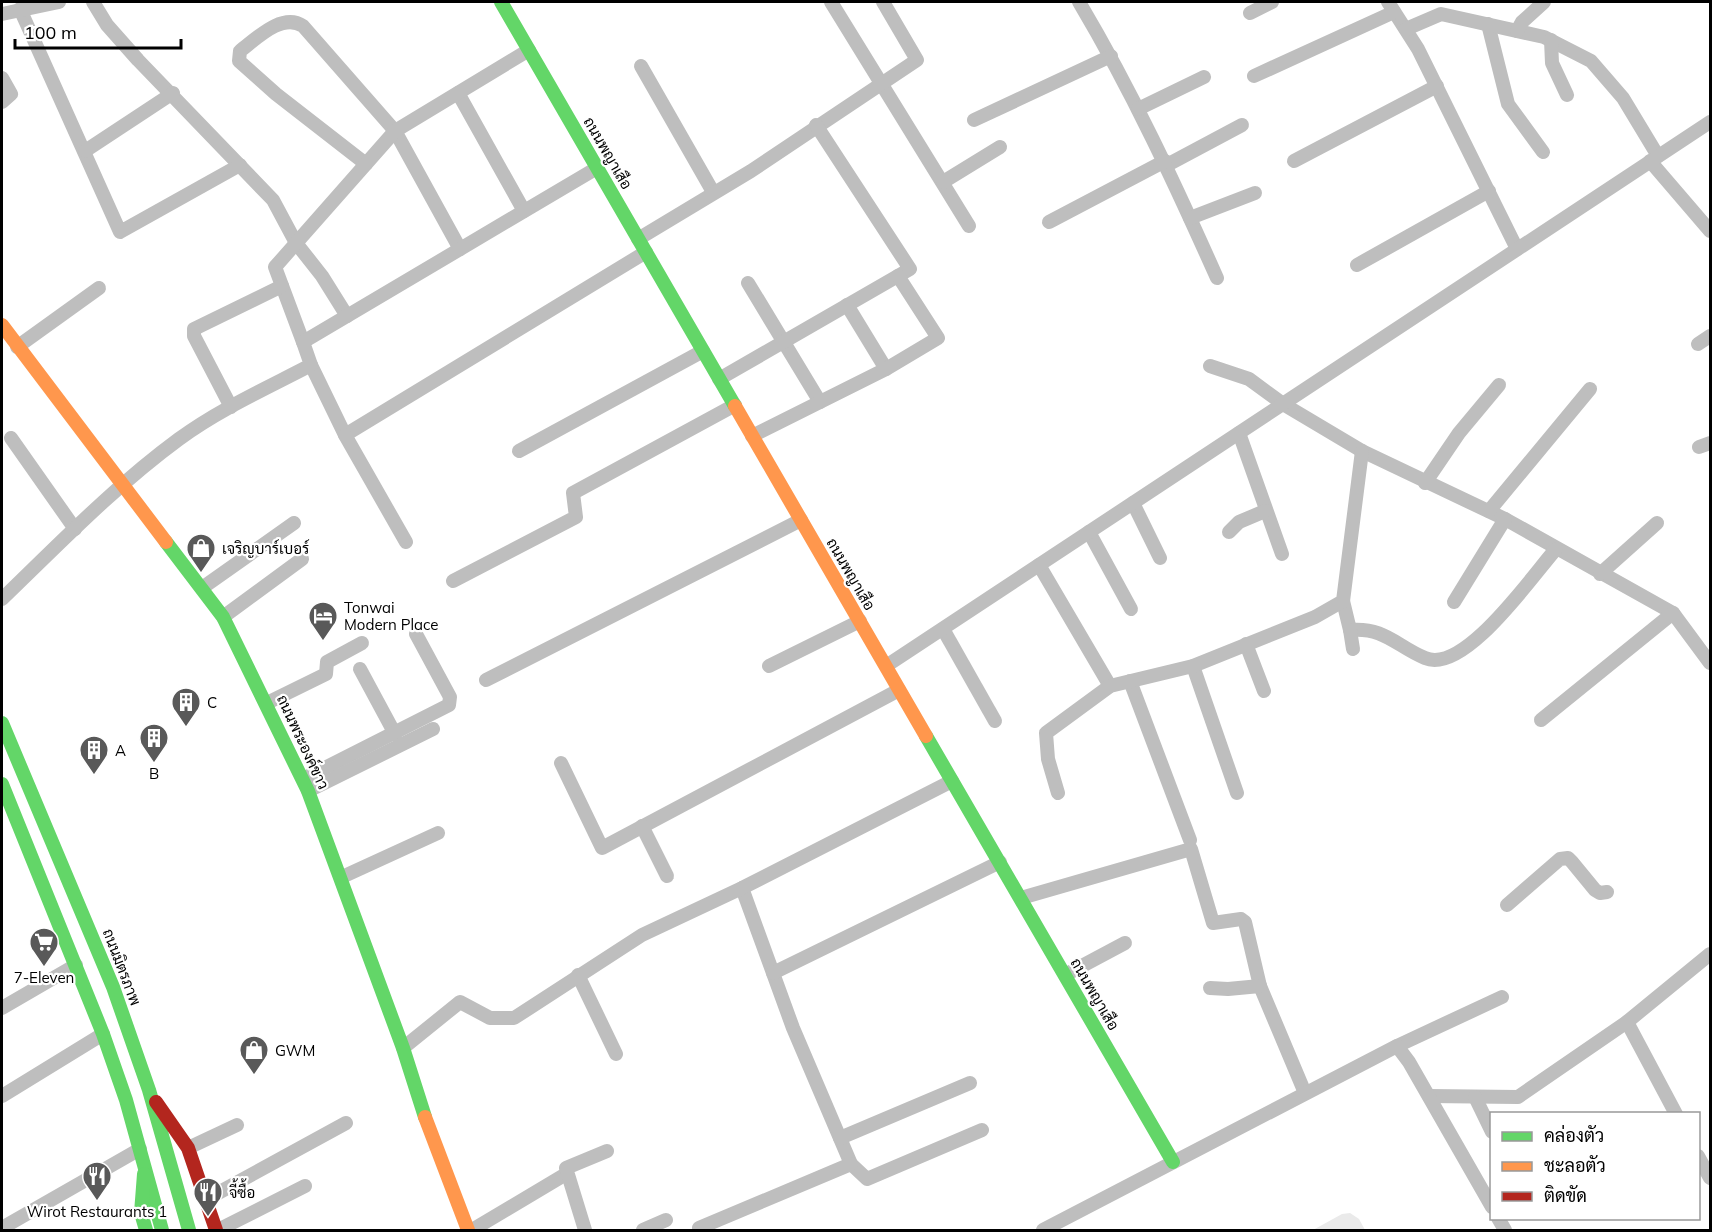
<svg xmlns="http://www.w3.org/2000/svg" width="1712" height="1232" viewBox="0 0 1712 1232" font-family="Mulish,Sarabun,sans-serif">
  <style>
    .green { fill: #eaeaea }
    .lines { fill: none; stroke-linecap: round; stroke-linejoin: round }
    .street { stroke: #bebebe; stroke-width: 14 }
    .fast { stroke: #63d668; stroke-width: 14 }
    .slow { stroke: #ff974d; stroke-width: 14 }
    .jam { stroke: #b3261e; stroke-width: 14 }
    .labels { text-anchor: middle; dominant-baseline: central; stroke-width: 4.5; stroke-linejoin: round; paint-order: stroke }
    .street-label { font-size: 15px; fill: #000; stroke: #fff }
    .poi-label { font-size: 15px; fill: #000; stroke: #fff; text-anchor: start }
  </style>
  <rect width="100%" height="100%" fill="#fff"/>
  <path class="green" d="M 1350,1213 L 1359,1219 L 1365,1230 L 1313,1230 L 1342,1214 Z"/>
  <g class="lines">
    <g class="street">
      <path d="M 93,2 L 107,25 L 138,60 L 273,200 L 296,243 L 322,276 L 347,316"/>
      <path d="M 831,2 L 969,226"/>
      <path d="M 1079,2 C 1132,91 1175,184 1217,278"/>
      <path d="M 1388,2 L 1418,49 L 1517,249"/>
      <path d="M 20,9 L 120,232 L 240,165"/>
      <path d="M 1250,13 L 1272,2"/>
      <path d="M 2,14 L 59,2"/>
      <path d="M 1488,24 L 1508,104 L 1543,152"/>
      <path d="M 1406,29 L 1441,14 L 1544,37 L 1591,61 L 1623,98 L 1658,156"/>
      <path d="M 1517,31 L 1522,22 L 1544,2"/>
      <path d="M 1551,40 L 1552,63 L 1567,95"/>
      <path d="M 641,66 L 713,192"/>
      <path d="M 1254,76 L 1394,12"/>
      <path d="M 2,78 L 11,94 L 2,102"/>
      <path d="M 458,93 L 524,211"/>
      <path d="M 1138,109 L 1204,77"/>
      <path d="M 974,120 L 1111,56"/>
      <path d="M 85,151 L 173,93"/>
      <path d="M 1294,161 L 1437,86"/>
      <path d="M 1650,161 L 1710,231"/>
      <path d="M 366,164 L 276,94 L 239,61 L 240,51 C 256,39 282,12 303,26 L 395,131 L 460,249"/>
      <path d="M 1167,165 L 1242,125"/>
      <path d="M 943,182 L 1000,147"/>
      <path d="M 1190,218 L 1255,193"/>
      <path d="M 1049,222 L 1165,161"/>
      <path d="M 638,239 L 751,171 L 917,60 L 883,2"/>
      <path d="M 1357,265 L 1489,191"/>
      <path d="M 748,283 L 820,402"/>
      <path d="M 847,305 L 886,369"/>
      <path d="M 303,342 L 275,267 L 395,131 L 529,50"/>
      <path d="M 1698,344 L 1710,336"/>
      <path d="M 17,347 L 99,288"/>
      <path d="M 311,365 L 345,435 L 646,252"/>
      <path d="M 1210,366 L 1249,379 L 1283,404 L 1362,451 L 1505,519 L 1673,613 L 1710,663"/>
      <path d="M 719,379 L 910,269 L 816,125"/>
      <path d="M 231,407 L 194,336 L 194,329 L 282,286"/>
      <path d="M 1239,433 L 1282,554"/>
      <path d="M 345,435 L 406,542"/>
      <path d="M 752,436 L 886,369 L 938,338 L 898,276"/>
      <path d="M 11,438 L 75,529"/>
      <path d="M 1699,447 L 1710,443"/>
      <path d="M 519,451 L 703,351"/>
      <path d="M 1425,483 L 1459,433 L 1499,385"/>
      <path d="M 1133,503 L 1160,558"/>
      <path d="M 1489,511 L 1590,389"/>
      <path d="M 1089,532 L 1131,609"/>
      <path d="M 1229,532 L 1239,522 L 1265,511"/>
      <path d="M 1039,565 L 1110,686"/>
      <path d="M 1600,574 L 1657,523"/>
      <path d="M 453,581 L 576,517 L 573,493 L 735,405"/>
      <path d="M 202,588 L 294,523"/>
      <path d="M 2,599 C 59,544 115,486 179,439 C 220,409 267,388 311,365 L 303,342 L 597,168"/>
      <path d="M 1343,601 L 1350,630 C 1385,627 1396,646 1425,658 C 1464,675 1532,576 1556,549"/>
      <path d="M 1454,602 L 1505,519"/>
      <path d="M 223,617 L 302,559"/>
      <path d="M 943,629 L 995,721"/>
      <path d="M 1350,630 L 1353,649"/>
      <path d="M 1246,644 L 1264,691"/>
      <path d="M 769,666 L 860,621"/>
      <path d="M 886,666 L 1710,122"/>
      <path d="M 1193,666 L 1237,793"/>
      <path d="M 360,669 L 395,734"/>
      <path d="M 486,680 L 801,520"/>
      <path d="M 1130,681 L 1190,840"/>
      <path d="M 267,703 L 326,674 L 327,662 L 362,643"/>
      <path d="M 1541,720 L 1673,613"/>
      <path d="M 561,763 L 602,848 L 899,690"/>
      <path d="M 303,779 L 449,705 L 450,697 L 416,634"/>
      <path d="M 308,791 L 433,729"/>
      <path d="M 1058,793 L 1048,759 L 1046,733 L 1110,686 L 1193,666 L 1315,617 L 1343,601 L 1362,451"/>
      <path d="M 642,826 L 667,876"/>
      <path d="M 342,877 L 438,833"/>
      <path d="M 742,888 L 793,1028 L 851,1164 L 867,1179 L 982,1130"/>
      <path d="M 1021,898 L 1191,849 L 1213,923 L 1241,919 L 1245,922 L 1260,986 L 1305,1093"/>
      <path d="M 1507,905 L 1560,859 L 1568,858 L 1572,862 L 1595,890 L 1600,893 L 1607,892"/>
      <path d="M 773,973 L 1000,862"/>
      <path d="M 578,975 L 616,1054"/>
      <path d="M 1065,975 L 1125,943"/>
      <path d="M 1210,988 L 1228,989 L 1260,986"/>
      <path d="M 2,1008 L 76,965"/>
      <path d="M 1627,1022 L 1676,1114"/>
      <path d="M 1397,1046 L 1502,997"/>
      <path d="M 403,1048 L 460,1002 L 490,1018 L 514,1018 L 642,935 L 742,888 L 952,781"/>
      <path d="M 2,1096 L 103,1034"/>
      <path d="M 1429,1096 L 1518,1097 L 1627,1022 L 1710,954"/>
      <path d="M 1475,1097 L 1492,1132"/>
      <path d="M 840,1138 L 970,1083"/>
      <path d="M 188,1148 L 237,1125"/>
      <path d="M 1698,1156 L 1710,1178"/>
      <path d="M 207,1199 L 346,1123"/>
      <path d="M 1498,1218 L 1505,1230"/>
      <path d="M 2,1228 L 140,1149"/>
      <path d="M 699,1228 L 851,1164"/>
      <path d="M 218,1230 L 305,1186"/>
      <path d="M 472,1230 L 566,1174"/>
      <path d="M 585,1230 L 566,1168 L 607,1151"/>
      <path d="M 643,1230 L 666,1220"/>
      <path d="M 1043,1230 L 1397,1046 L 1409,1062 L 1492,1207"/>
    </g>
    <g class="fast">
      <path d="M 501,2 L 735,406"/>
      <path d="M 166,542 L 223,617 L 308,791 L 403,1048 L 425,1117"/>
      <path d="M 2,723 L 113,987 L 149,1090 L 189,1230"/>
      <path d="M 926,736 L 1173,1162"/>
      <path d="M 2,784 L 103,1034 L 126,1100 L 162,1230"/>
      <path d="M 144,1174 L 141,1213 L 146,1230"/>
    </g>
    <g class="slow">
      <path d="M 2,325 L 166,542"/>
      <path d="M 735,406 L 926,736"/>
      <path d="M 425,1117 L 468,1230"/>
    </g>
    <path class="jam" d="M 156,1102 L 188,1148 L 216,1230"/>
  </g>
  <defs>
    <g id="shop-pin" transform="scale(1.5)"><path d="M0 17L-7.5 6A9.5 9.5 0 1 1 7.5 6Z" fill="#595959" stroke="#fff"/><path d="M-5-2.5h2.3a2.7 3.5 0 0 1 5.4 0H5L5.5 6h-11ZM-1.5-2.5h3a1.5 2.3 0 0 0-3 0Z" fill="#fff"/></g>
    <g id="hotel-pin" transform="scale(1.5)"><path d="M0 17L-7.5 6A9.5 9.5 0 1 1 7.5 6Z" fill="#595959" stroke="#fff"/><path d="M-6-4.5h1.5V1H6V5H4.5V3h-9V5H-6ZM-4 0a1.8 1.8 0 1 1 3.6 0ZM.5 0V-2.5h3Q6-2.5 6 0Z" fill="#fff"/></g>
    <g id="building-pin" transform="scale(1.5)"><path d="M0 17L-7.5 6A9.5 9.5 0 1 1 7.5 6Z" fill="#595959" stroke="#fff"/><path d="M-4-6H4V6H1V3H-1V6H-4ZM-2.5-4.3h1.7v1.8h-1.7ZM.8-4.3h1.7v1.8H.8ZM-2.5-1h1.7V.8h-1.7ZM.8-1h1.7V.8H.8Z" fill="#fff"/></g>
    <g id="supermarket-pin" transform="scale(1.5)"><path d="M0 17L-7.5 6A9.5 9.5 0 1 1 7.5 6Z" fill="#595959" stroke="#fff"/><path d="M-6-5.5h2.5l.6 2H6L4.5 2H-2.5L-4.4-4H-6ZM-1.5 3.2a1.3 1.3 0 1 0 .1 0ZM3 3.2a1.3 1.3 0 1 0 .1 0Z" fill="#fff"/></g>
    <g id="restaurant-pin" transform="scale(1.5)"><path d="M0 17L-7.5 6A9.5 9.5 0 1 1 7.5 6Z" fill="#595959" stroke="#fff"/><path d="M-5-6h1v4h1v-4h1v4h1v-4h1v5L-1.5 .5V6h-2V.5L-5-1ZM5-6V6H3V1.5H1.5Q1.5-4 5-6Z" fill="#fff"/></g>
  </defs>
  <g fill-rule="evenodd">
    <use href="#shop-pin" x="201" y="548"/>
    <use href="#hotel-pin" x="323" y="616"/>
    <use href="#building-pin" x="186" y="702"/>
    <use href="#building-pin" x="154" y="738"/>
    <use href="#building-pin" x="94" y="750"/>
    <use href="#supermarket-pin" x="44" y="942"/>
    <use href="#shop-pin" x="254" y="1050"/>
    <use href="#restaurant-pin" x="97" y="1176"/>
    <use href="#restaurant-pin" x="208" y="1192"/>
  </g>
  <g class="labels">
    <g class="street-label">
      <text transform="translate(608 153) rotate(60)">ถนนพญาเสือ</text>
      <text transform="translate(851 574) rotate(60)">ถนนพญาเสือ</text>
      <text transform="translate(303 742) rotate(65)">ถนนพระองค์ขาว</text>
      <text transform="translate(122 967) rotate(69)">ถนนมิตรภาพ</text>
      <text transform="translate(1095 994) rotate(60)">ถนนพญาเสือ</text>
    </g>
    <g class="poi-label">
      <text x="222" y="548">เจริญบาร์เบอร์</text>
      <text x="344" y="607">Tonwai<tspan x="344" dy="17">Modern Place</tspan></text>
      <text x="207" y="702">C</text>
      <text x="115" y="750">A</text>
      <text x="154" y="773" text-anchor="middle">B</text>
      <text x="44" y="977" text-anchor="middle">7-Eleven</text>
      <text x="275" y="1050">GWM</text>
      <text x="229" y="1192">จี้ซื้อ</text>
      <text x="97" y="1211" text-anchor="middle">Wirot Restaurants 1</text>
    </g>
  </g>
  <rect width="1712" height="1232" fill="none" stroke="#000000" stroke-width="6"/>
  <rect x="1490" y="1112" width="210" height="108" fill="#ffffff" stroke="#999999" stroke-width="1.5"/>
  <rect x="1502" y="1132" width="30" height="9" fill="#63d668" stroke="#999999" stroke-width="1.5"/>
  <text x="1544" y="1142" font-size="18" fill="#000000">คล่องตัว</text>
  <rect x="1502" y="1162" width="30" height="9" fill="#ff974d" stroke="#999999" stroke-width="1.5"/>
  <text x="1544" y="1172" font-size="18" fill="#000000">ชะลอตัว</text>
  <rect x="1502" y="1192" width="30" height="9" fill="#b3261e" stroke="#999999" stroke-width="1.5"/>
  <text x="1544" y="1202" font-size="18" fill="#000000">ติดขัด</text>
  <path d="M15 39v9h166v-9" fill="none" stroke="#000000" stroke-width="3"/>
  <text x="24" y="39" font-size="18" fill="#000000" stroke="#ffffff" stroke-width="4.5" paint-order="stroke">100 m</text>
</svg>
